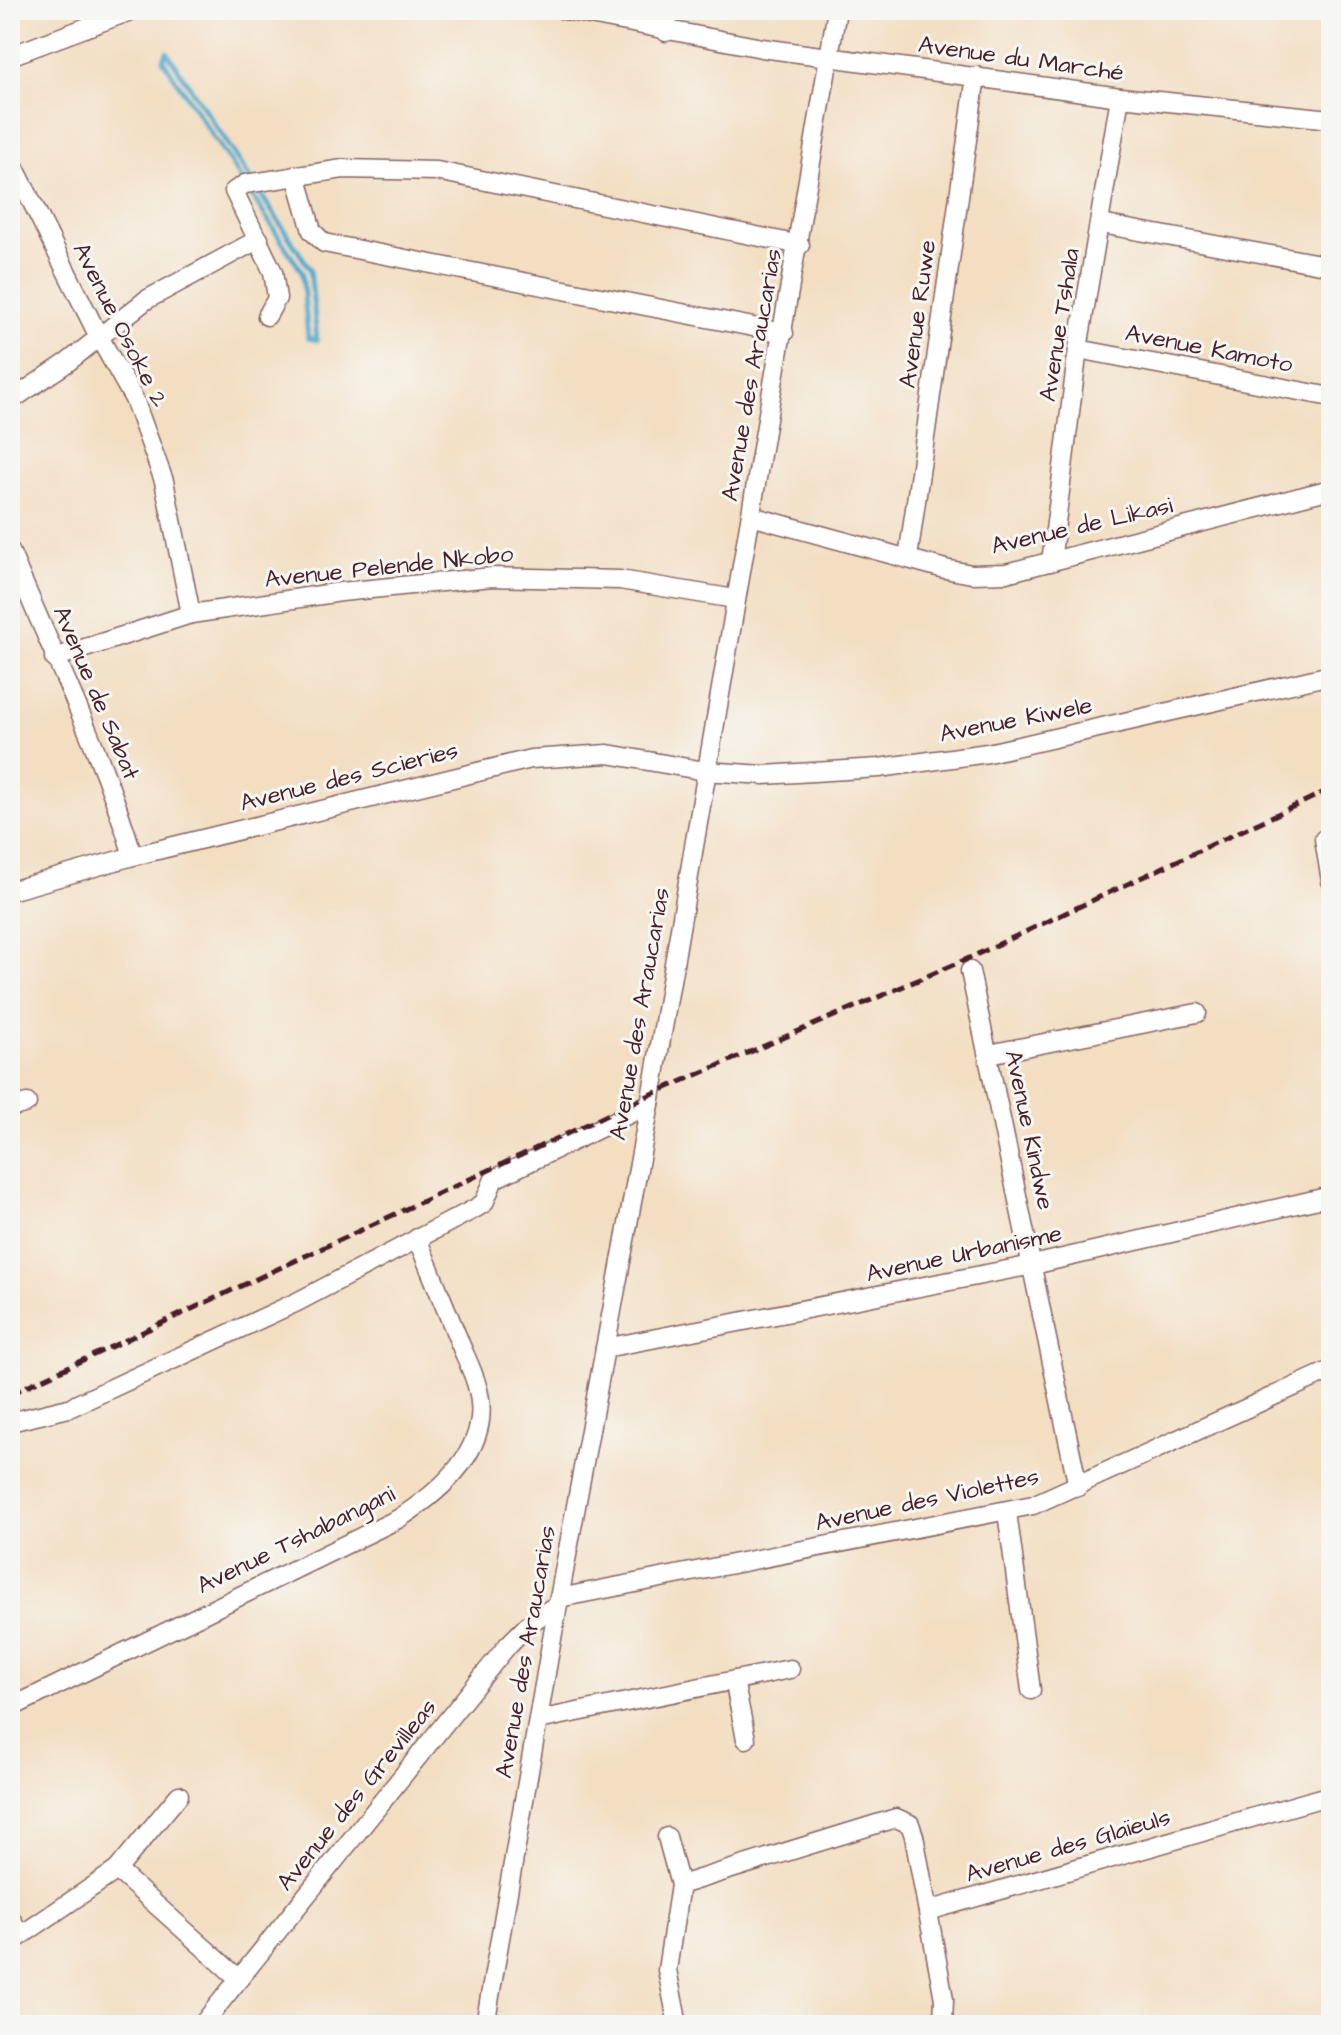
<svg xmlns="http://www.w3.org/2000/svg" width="1341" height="2035" viewBox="0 0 1341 2035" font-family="'Architects Daughter',sans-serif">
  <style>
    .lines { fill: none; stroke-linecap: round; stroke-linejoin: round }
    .stream { stroke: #4faacd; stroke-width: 5 }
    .minor-casing { stroke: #856260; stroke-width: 21 }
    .minor { stroke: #fff; stroke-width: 18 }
    .rail { stroke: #4a1f2b; stroke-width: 5; stroke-dasharray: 12 6; stroke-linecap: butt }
    .labels { text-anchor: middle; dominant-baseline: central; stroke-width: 6; stroke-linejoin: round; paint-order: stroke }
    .street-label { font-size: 24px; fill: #4a1f2b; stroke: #f6f6f2 }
  </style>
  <rect width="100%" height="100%" fill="#f6f6f2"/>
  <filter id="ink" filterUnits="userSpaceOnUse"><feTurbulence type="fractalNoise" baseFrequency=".0125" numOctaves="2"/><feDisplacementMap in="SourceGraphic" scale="16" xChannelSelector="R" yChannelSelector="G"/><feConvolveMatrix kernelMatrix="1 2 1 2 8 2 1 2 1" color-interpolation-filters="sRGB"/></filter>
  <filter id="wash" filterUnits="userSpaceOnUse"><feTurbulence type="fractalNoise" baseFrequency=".006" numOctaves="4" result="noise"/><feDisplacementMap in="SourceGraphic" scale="32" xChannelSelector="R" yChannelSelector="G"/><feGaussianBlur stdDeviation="1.8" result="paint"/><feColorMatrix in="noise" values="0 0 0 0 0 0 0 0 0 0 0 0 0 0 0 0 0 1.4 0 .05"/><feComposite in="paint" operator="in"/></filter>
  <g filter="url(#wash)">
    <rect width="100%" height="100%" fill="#f3dec2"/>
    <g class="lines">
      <path class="stream" d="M 167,52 L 310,269 L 317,340 L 308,338 L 302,272 L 163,60 Z"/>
    </g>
  </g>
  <g filter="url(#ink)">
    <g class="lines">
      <g class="minor-casing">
        <g id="minor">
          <path d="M 564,10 L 762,48 L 1120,97 L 1331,119"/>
          <path d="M 666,32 L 669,10"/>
          <path d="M 10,56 L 133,10"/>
          <path d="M 10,158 L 99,337 L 134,399 L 164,481 L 191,614"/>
          <path d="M 296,175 L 312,231 L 324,243 L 784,333"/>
          <path d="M 1101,224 L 1331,266"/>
          <path d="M 267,316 L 277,298 L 273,272 L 234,191 L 245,184 L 343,169 L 437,171 L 800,245"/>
          <path d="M 1078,349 L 1331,397"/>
          <path d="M 10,401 L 68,362 L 146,300 L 259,239"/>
          <path d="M 751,516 L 945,569 L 972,574 L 1006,573 L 1331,489"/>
          <path d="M 10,551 C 52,653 102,751 133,856"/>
          <path d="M 908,558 L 976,76"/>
          <path d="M 1051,562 L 1078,349 L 1120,97"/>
          <path d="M 54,658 L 191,614 L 341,592 L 492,577 L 620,580 L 735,599"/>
          <path d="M 1324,839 L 1331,881"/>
          <path d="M 10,891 L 133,856 L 531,759 L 608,754 L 705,771 L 764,775 L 879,768 L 988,753 L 1331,675"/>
          <path d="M 970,971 L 1078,1487"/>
          <path d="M 989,1054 L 1197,1013"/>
          <path d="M 10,1108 L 27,1103"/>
          <path d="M 605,1348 L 1033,1265 L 1331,1196"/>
          <path d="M 10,1422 L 69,1408 L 297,1302 L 476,1208 L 484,1203 L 494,1179 L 650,1104"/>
          <path d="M 1007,1512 L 1031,1690"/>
          <path d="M 559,1598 L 1033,1505 L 1331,1370"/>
          <path d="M 734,1680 L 746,1739"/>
          <path d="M 10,1708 L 398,1519 C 442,1491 495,1446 477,1386 C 473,1371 465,1356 459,1341 C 445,1306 431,1272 417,1238"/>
          <path d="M 538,1720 L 790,1669"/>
          <path d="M 667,1837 L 680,1885"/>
          <path d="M 117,1870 L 239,1979"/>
          <path d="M 928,1911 L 1331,1795"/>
          <path d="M 10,1917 L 21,1936"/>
          <path d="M 10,1943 L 117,1870 L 179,1795"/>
          <path d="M 202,2025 L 508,1645 L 530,1623 L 558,1604"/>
          <path d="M 485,2025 L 558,1604 L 650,1104 L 837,10"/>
          <path d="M 678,2025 L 667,1970 L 680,1885 L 896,1818 L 910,1824 L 914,1836 L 944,1999 L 943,2025"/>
        </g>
      </g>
      <use href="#minor" class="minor"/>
      <path class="rail" d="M 10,1394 L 652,1094 L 967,959 L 1331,789"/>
    </g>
  </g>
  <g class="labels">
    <g class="street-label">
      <text transform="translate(1021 59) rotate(8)">Avenue du Marché</text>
      <text transform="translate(918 314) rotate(-82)">Avenue Ruwe</text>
      <text transform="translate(120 325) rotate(63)">Avenue Osoke 2</text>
      <text transform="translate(1060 325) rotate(-81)">Avenue Tshala</text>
      <text transform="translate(1209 349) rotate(11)">Avenue Kamoto</text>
      <text transform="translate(752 375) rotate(-80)">Avenue des Araucarias</text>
      <text transform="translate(1082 526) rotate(-13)">Avenue de Likasi</text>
      <text transform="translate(389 567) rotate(-6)">Avenue Pelende Nkobo</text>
      <text transform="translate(96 693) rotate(67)">Avenue de Sabat</text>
      <text transform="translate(1016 720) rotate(-11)">Avenue Kiwele</text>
      <text transform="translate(349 777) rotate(-14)">Avenue des Scieries</text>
      <text transform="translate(640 1014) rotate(-80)">Avenue des Araucarias</text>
      <text transform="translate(1029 1130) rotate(78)">Avenue Kindwe</text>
      <text transform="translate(964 1254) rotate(-12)">Avenue Urbanisme</text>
      <text transform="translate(927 1500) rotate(-12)">Avenue des Violettes</text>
      <text transform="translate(296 1540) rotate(-26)">Avenue Tshabangani</text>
      <text transform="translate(526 1652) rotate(-80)">Avenue des Araucarias</text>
      <text transform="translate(357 1795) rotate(-51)">Avenue des Grevilleas</text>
      <text transform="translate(1068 1846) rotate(-16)">Avenue des Glaïeuls</text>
    </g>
  </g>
  <rect width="1341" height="2035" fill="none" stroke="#f6f6f2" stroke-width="40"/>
</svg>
